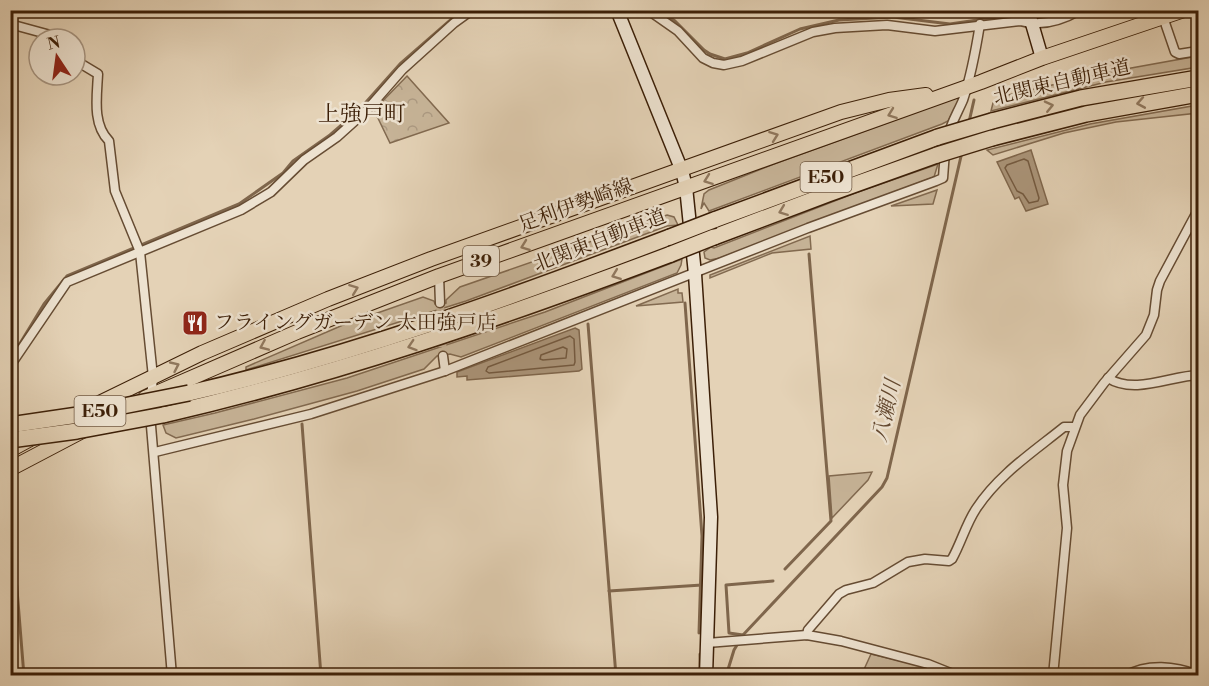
<svg xmlns="http://www.w3.org/2000/svg" width="1209" height="686" viewBox="0 0 1209 686" font-family="'Libre Bodoni','Noto Serif JP',serif">
  <style>
    .grass { fill: #c7b498; stroke: #826a50; stroke-width: 1.5 }
    .park { fill: url(#park-crowns); stroke: #826a50; stroke-width: 1.5 }
    .water { fill: #ab957a; stroke: #7f664c; stroke-width: 1.5 }
    .lines { fill: none; stroke-linecap: round; stroke-linejoin: round }
    .shore { stroke: #745a40; stroke-width: 1.5 }
    .stream { stroke: #7f664c; stroke-width: 3 }
    .street-tunnel { stroke: #c2ae93; stroke-width: 8; stroke-dasharray: 8 4; stroke-linecap: butt }
    .street-casing { stroke: #664c33; stroke-width: 11 }
    .secondary-casing { stroke: #3c1f07; stroke-width: 15 }
    .primary-casing { stroke: #3c1f07; stroke-width: 16 }
    .highway-casing { stroke: #3c1f07; stroke-width: 18 }
    .street { stroke: #ede2d0; stroke-width: 8 }
    .secondary { stroke: #ede2d0; stroke-width: 12 }
    .primary { stroke: #e4d2b6; stroke-width: 14 }
    .highway { stroke: #e4d2b6; stroke-width: 15 }
    .highway-bridge-casing { stroke: #3c1f07; stroke-width: 18; stroke-linecap: butt }
    .highway-bridge { stroke: #e4d2b6; stroke-width: 15 }
    .oneway { stroke: #90785e }
    .labels { text-anchor: middle; dominant-baseline: central; stroke-width: 5; stroke-linejoin: round; paint-order: stroke }
    .shield { fill: #ede2d0; stroke: #715a43; stroke-width: 1.5 }
    .shield-label { font-size: 18px; font-weight: bold; fill: #3c1f07 }
    .street-label { font-size: 20px; fill: #3c1f07; stroke: #ede2d0 }
    .poi-label { font-size: 20px; fill: #3c1f07; stroke: #ede2d0; text-anchor: start }
    .water-label { font-size: 21px; font-style: italic; fill: #63482f; stroke: #ede2d0 }
    .quarter-label { font-size: 22px; fill: #3c1f07; stroke: #ede2d0 }
  </style>
  <defs>
    <pattern id="park-crowns" width="20" height="18" patternUnits="userSpaceOnUse" patternTransform="scale(1.5)"><rect width="20" height="18" fill="#c7b498"/><path d="M2 6a3 3 0 1 1 6 0M12 15a3 3 0 1 1 6 0" fill="none" stroke="#ac9a82"/></pattern>
  </defs>
  <rect width="100%" height="100%" fill="#e4d2b6"/>
  <filter id="stains"><feTurbulence type="fractalNoise" baseFrequency=".00333" numOctaves="4"/><feColorMatrix values="0 0 0 0 .2 0 0 0 0 .09 0 0 0 0 .02 0 0 0 .5 -.17"/></filter>
  <radialGradient id="worn" r=".72"><stop offset=".6" stop-color="#630" stop-opacity="0"/><stop offset="1" stop-color="#630" stop-opacity=".3"/></radialGradient>
  <g class="grass">
    <path d="M 1198,56 L 1198,67 L 1106,82 L 991,111 L 993,103 L 1004,96 L 1109,72 Z"/>
    <path d="M 958,97 L 959,101 L 948,121 L 942,124 L 709,211 L 704,203 L 701,209 L 704,194 L 709,190 L 774,164 Z"/>
    <path d="M 1198,105 L 1198,113 L 1116,122 L 1064,133 L 993,155 L 987,150 L 1090,124 Z"/>
    <path d="M 938,164 L 934,177 L 720,258 L 710,260 L 705,258 L 704,252 L 711,247 L 714,248 L 855,193 Z"/>
    <path d="M 937,190 L 933,204 L 891,206 Z"/>
    <path d="M 667,215 L 674,217 L 678,225 L 667,226 L 466,301 L 246,370 L 246,367 L 343,325 L 423,297 L 434,301 L 435,304 L 446,303 L 446,300 L 460,287 Z"/>
    <path d="M 810,236 L 811,249 L 772,253 L 710,278 L 710,275 Z"/>
    <path d="M 682,259 L 681,265 L 677,273 L 461,357 L 450,354 L 437,356 L 424,369 L 357,391 L 254,419 L 176,438 L 166,433 L 163,425 L 215,413 L 347,378 L 545,312 Z"/>
    <path d="M 678,289 L 678,293 L 682,293 L 683,302 L 636,306 Z"/>
    <path d="M 872,472 L 868,480 L 832,518 L 829,476 Z"/>
    <path d="M 871,654 L 926,667 L 948,676 L 861,676 Z"/>
  </g>
  <path class="park" d="M 407,76 L 449,123 L 390,143 L 374,110 Z"/>
  <g class="water">
    <path d="M 1031,150 L 1048,204 L 1026,211 L 1019,197 L 1015,199 L 997,162 Z"/>
    <path d="M 575,328 L 579,330 L 582,369 L 579,371 L 467,380 L 467,376 L 457,377 L 457,372 Z"/>
  </g>
  <g class="lines">
    <g class="shore">
      <path d="M 1024,159 L 1028,161 L 1039,198 L 1038,201 L 1029,203 L 1023,194 L 1017,191 L 1005,168 L 1007,165 Z"/>
      <path d="M 570,336 L 574,339 L 575,362 L 574,365 L 489,373 L 486,371 L 488,367 Z"/>
      <path d="M 563,347 L 567,349 L 566,358 L 543,360 L 540,359 L 541,355 Z"/>
    </g>
    <g class="stream">
      <path d="M 659,10 L 675,21 L 704,50 L 710,54 L 725,59 L 747,53 L 800,29 L 839,20 L 893,17 L 950,24 L 1012,15"/>
      <path d="M 1044,14 L 1060,10"/>
      <path d="M 969,122 L 974,100"/>
      <path d="M 685,303 L 702,536 L 699,633"/>
      <path d="M 588,324 L 616,676"/>
      <path d="M 16,350 L 44,304 L 67,276 L 239,204 L 283,173 L 293,161 L 330,135 L 359,110 L 400,64 L 462,10"/>
      <path d="M 302,424 L 321,676"/>
      <path d="M 10,503 L 24,676"/>
      <path d="M 785,569 L 831,521 L 809,254"/>
      <path d="M 609,591 L 702,585"/>
      <path d="M 743,635 L 729,633 L 726,585 L 773,581"/>
      <path d="M 700,654 L 700,673"/>
      <path d="M 726,676 L 734,650 L 743,635 L 882,487 L 887,478 L 962,152"/>
    </g>
    <path class="street-tunnel" d="M 440,303 L 443,356"/>
    <g class="street-casing">
      <g id="street">
        <path d="M 648,10 L 678,31 L 703,58 L 713,63 L 724,65 L 742,61 L 813,32 L 835,28 L 887,25 L 935,31 L 1020,21 C 1041,27 1061,21 1080,10"/>
        <path d="M 1163,17 L 1175,52 L 1179,54 L 1198,51"/>
        <path d="M 10,24 L 65,39"/>
        <path d="M 75,57 L 78,62 L 98,74 C 97,96 92,124 109,141 L 115,191 L 140,252 L 153,377 L 151,398"/>
        <path d="M 948,136 C 951,123 958,112 963,100 C 971,76 976,49 980,24"/>
        <path d="M 439,276 L 440,303"/>
        <path d="M 443,356 L 445,371"/>
        <path d="M 10,366 L 67,282 L 241,210 L 271,192 L 304,160 L 337,137 L 367,110 L 402,70 L 454,23 L 472,10"/>
        <path d="M 1108,378 C 1134,395 1171,376 1198,375"/>
        <path d="M 150,414 L 172,676"/>
        <path d="M 155,452 L 311,414 L 445,371 L 808,228 L 936,181 L 943,178 L 945,151"/>
        <path d="M 807,635 L 808,630 L 839,594 L 846,590 L 873,583 L 908,562 L 925,559 L 949,561 L 952,559 C 961,543 966,524 976,509 C 998,475 1033,452 1064,427 L 1074,427"/>
        <path d="M 707,643 L 807,635 L 841,641 L 928,664 L 958,676"/>
        <path d="M 1053,676 L 1067,528 L 1063,485 L 1067,451 L 1080,415 L 1104,383 L 1146,335 L 1154,315 L 1157,290 L 1160,281 L 1198,210"/>
        <path d="M 1125,676 C 1148,663 1175,666 1198,675"/>
      </g>
    </g>
    <g class="secondary-casing">
      <g id="secondary">
        <path d="M 617,10 L 682,171 L 686,187 L 695,274 L 711,517 L 706,676"/>
        <path d="M 1028,10 L 1042,58"/>
      </g>
    </g>
    <g class="primary-casing">
      <g id="primary">
        <path d="M 145,398 L 297,332 L 439,276 L 981,82 L 1042,58 L 1184,10"/>
        <path d="M 81,412 L 202,353 L 328,299 L 431,259 L 841,112 L 889,100 L 926,95"/>
        <path d="M 10,450 L 32,438"/>
        <path d="M 10,469 L 128,407"/>
      </g>
    </g>
    <g class="highway-casing">
      <g id="highway">
        <path d="M 992,121 L 1081,98 L 1198,78"/>
        <path d="M 992,138 L 1086,114 L 1198,94"/>
        <path d="M 714,220 L 938,137"/>
        <path d="M 714,237 L 828,194 L 937,155"/>
        <path d="M 189,393 C 354,355 512,297 670,237"/>
        <path d="M 163,415 C 337,375 504,317 671,254"/>
      </g>
    </g>
    <use href="#street" class="street"/>
    <use href="#secondary" class="secondary"/>
    <use href="#primary" class="primary"/>
    <use href="#highway" class="highway"/>
    <g class="highway-bridge-casing">
      <g id="highway-bridge">
        <path d="M 938,137 L 992,121"/>
        <path d="M 937,155 L 992,138"/>
        <path d="M 670,237 L 714,220"/>
        <path d="M 671,254 L 714,237"/>
        <path d="M 10,425 L 78,415 L 189,393"/>
        <path d="M 10,440 L 77,431 L 163,415"/>
      </g>
    </g>
    <use href="#highway-bridge" class="highway-bridge"/>
  </g>
  <defs><path id="oneway-chevron" d="M-2-3.5L2.5 0L-2 3.5" fill="none" stroke-width="1.6" stroke-linecap="round" stroke-linejoin="round" transform="scale(1.5)"/></defs>
  <g class="oneway">
    <use href="#oneway-chevron" transform="translate(1141 103) rotate(170)"/>
    <use href="#oneway-chevron" transform="translate(1049 106) rotate(-13)"/>
    <use href="#oneway-chevron" transform="translate(892 114) rotate(160)"/>
    <use href="#oneway-chevron" transform="translate(774 136) rotate(-20)"/>
    <use href="#oneway-chevron" transform="translate(708 180) rotate(160)"/>
    <use href="#oneway-chevron" transform="translate(783 211) rotate(159)"/>
    <use href="#oneway-chevron" transform="translate(525 246) rotate(160)"/>
    <use href="#oneway-chevron" transform="translate(616 275) rotate(159)"/>
    <use href="#oneway-chevron" transform="translate(354 289) rotate(-21)"/>
    <use href="#oneway-chevron" transform="translate(264 346) rotate(157)"/>
    <use href="#oneway-chevron" transform="translate(412 346) rotate(162)"/>
    <use href="#oneway-chevron" transform="translate(175 366) rotate(-25)"/>
  </g>
  <defs>
    <g id="restaurant-square" transform="scale(1.35)"><rect x="-9" y="-9" width="18" height="18" rx="4" fill="#8f2418" stroke="#ede2d0"/><path d="M-5-6h1v4h1v-4h1v4h1v-4h1v5L-1.5 .5V6h-2V.5L-5-1ZM5-6V6H3V1.5H1.5Q1.5-4 5-6Z" fill="#fff"/></g>
  </defs>
  <g fill-rule="evenodd">
    <use href="#restaurant-square" x="195" y="323"/>
  </g>
  <g class="labels">
    <g class="shield">
      <rect x="800.5" y="162" width="51" height="30" rx="4.5"/>
      <rect x="463" y="246" width="36" height="30" rx="4.5"/>
      <rect x="74.5" y="396" width="51" height="30" rx="4.5"/>
    </g>
    <g class="shield-label">
      <text x="826" y="177">E50</text>
      <text x="481" y="261">39</text>
      <text x="100" y="411">E50</text>
    </g>
    <g class="street-label">
      <text transform="translate(1062 83) rotate(-13)">北関東自動車道</text>
      <text transform="translate(576 206) rotate(-20)">足利伊勢崎線</text>
      <text transform="translate(600 241) rotate(-21)">北関東自動車道</text>
    </g>
    <g class="poi-label">
      <text x="214" y="323">フライングガーデン 太田強戸店</text>
    </g>
    <g class="water-label">
      <text transform="translate(887 411) rotate(-77)">八瀬川</text>
    </g>
    <g class="quarter-label">
      <text x="362" y="114">上強戸町</text>
    </g>
  </g>
  <rect width="1209" height="686" fill="none" stroke="#e4d2b6" stroke-width="36"/>
  <rect x="12" y="12" width="1185" height="662" fill="none" stroke="#3c1f07" stroke-width="3"/>
  <rect x="18" y="18" width="1173" height="650" fill="none" stroke="#3c1f07" stroke-width="1.5"/>
  <g transform="translate(57 57) rotate(347)"><circle r="28" fill="#ede2d0" stroke="#a69480" stroke-width="1.5"/>
  <path d="M0-4.5L10 22L0 15L-10 22Z" fill="#8f2418"/>
  <text y="-9" font-size="16" font-weight="bold" text-anchor="middle" fill="#3c1f07">N</text>
  </g>
  <rect width="100%" height="100%" filter="url(#stains)"/>
  <rect width="100%" height="100%" fill="url(#worn)"/>
</svg>
